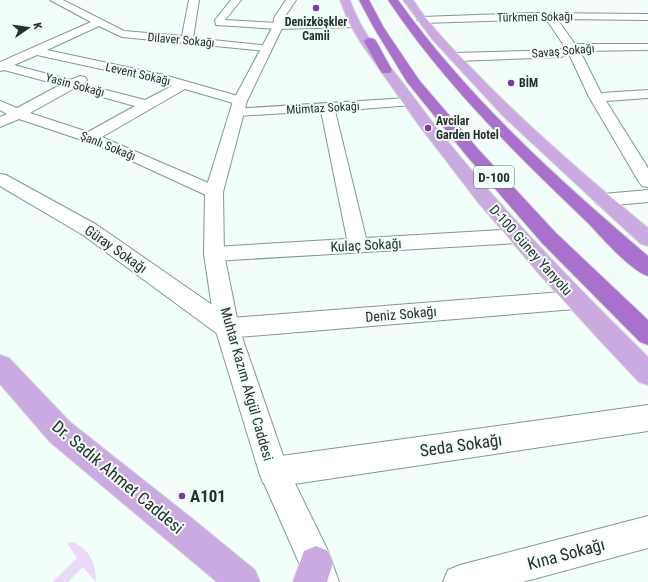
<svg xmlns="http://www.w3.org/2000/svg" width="648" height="582" viewBox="0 0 648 582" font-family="'Roboto Condensed',sans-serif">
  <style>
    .green { fill: #ecd9fa }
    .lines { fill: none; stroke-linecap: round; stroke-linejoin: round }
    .street-casing { stroke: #7f9992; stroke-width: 2 }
    .secondary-casing { stroke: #7f9992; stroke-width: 2 }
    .primary-casing { stroke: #d8dad9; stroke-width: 2 }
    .highway-casing { stroke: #d8dad9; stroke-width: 2 }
    .street { fill: #fff; fill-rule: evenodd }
    .secondary { fill: #fff; fill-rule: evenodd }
    .primary { fill: #cba9e1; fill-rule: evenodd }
    .highway { fill: #a970cd; fill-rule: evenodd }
    .poi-dot { fill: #8036a8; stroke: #f2fefa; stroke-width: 1.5 }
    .labels { text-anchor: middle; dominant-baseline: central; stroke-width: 4; stroke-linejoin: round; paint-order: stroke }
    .far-street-label { font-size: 12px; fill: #252f2c; stroke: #f2fefa }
    .far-poi-label { font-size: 12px; font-weight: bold; fill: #252f2c; stroke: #f2fefa; text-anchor: start }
    .shield { fill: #f2fefa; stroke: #626d6a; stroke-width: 1 }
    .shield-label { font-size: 13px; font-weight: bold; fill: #252f2c }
    .street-label { font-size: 14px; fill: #252f2c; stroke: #f2fefa }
    .near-street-label { font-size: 17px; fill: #252f2c; stroke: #f2fefa }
    .near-poi-label { font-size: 17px; font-weight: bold; fill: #252f2c; stroke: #f2fefa; text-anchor: start }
  </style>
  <rect width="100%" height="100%" fill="#f2fefa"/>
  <path class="green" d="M 73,542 C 90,550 96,563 96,582 L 83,567 L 68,582 L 52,582 L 77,558 L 67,543 Z"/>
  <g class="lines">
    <g class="street-casing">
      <g id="street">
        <path d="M 50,0 L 63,0 L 124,31 L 182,36 L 189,0 L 199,0 L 193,38 L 270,46 L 272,48 L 270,50 L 266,51 L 122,37 L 99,26 L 47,50 L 164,75 L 245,98 L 247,101 L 245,104 L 240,105 L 185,89 L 102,137 L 220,188 L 223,192 L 220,196 L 214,198 L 208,196 L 97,145 L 19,119 L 0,127 L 0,117 L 7,114 L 0,110 L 0,101 L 17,108 L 60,85 L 4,70 L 0,71 L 0,62 L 91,22 ZM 37,55 L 161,82 L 172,86 L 145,100 L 83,84 L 87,80 L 85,77 L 80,76 L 70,80 L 14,65 ZM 73,89 L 135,106 L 88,132 L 30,113 Z"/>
        <path d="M 231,0 L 241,0 L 225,20 L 278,23 L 355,21 L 360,24 L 355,27 L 278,29 L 216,25 L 215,20 Z"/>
        <path d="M 532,13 L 648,14 L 648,20 L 557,19 L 575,44 L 648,44 L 648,50 L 580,51 L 601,93 L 648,90 L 648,98 L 606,101 L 648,168 L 648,187 L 642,186 L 639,182 L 589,97 L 569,54 L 561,57 L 455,61 L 451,60 L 449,57 L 451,54 L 455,53 L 559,50 L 565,47 L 546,19 L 422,23 L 417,20 L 422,17 Z"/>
        <path d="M 408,98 L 413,99 L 415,102 L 413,105 L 335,111 L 366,238 L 517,229 L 524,231 L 527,236 L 524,241 L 517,243 L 214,261 L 207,259 L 204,254 L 207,249 L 214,247 L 347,239 L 321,111 L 237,116 L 232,115 L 230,112 L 232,109 Z"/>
        <path d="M 0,174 L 6,175 L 97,225 L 231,318 L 575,291 L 583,294 L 586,300 L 583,306 L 575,309 L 227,338 L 219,335 L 83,235 L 0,186 Z"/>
        <path d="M 648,190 L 648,202 L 603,206 L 597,204 L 594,200 L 597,196 L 603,194 Z"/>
        <path d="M 648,405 L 648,431 L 274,487 L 263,483 L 259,472 L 263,461 L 274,457 Z"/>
        <path d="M 648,516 L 648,548 L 523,582 L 443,582 L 448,570 L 460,565 Z"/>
      </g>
    </g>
    <g class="secondary-casing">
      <path id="secondary" d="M 286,0 L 296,0 L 284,18 L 283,26 L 247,101 L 223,192 L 224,254 L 239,328 L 287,467 L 328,551 L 339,582 L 305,582 L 300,565 L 259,472 L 215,328 L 204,254 L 205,192 L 233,101 L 273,26 L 274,18 Z"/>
    </g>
    <g class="primary-casing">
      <g id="primary">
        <path d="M 340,0 L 350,0 C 362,35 387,62 409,91 C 480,188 563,273 648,357 L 648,385 L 639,382 L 606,347 L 540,275 L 477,201 L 418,124 L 361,43 L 349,23 Z"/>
        <path d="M 403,0 L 413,0 C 432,29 457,53 481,78 C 533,131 590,180 648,228 L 648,246 L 641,244 L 618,223 L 504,117 L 432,39 Z"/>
        <path d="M 0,355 L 9,358 L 70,422 L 194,520 L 255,570 L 260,582 L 217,582 L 50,442 L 0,384 Z"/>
        <path d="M 316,546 L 328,551 L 333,563 L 327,582 L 293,582 L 304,551 Z"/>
      </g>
    </g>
    <g class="highway-casing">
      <g id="highway">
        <path d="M 359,0 L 369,0 L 384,28 L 419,80 L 478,149 L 556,233 L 648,320 L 648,345 L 640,342 L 542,243 L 466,155 L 407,82 L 374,28 Z"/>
        <path d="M 388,0 L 398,0 C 467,97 558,179 648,256 L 648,276 C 631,271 602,238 589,224 C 516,154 444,84 388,0 Z"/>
        <path d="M 370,38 L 374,39 L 376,41 L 392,70 L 390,73 L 382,73 L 380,70 L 364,41 L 366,39 Z"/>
      </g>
    </g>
    <use href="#street" class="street"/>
    <use href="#secondary" class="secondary"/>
    <use href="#primary" class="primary"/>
    <use href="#highway" class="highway"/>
  </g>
  <g class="poi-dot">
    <circle cx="316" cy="8" r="4"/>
    <circle cx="511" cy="83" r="4"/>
    <circle cx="428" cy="128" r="4"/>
    <circle cx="182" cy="496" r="4"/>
  </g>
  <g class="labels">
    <g class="far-street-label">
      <text transform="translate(535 17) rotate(-1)">Türkmen Sokağı</text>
      <text transform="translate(181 40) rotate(5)">Dilaver Sokağı</text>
      <text transform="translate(563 51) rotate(-5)">Savaş Sokağı</text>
      <text transform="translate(138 74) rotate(13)">Levent Sokağı</text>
      <text transform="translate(75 85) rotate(15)">Yasin Sokağı</text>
      <text transform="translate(323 108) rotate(-3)">Mümtaz Sokağı</text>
      <text transform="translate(108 146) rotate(22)">Şanlı Sokağı</text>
    </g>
    <g class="far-poi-label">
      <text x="316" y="22" text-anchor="middle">Denizköşkler<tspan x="316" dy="14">Camii</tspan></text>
      <text x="519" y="83">BİM</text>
      <text x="436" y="121">Avcilar<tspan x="436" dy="14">Garden Hotel</tspan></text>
    </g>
    <rect class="shield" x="474" y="166" width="40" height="22" rx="3"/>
    <g class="shield-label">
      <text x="494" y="177">D-100</text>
    </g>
    <g class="street-label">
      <text transform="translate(366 245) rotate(-3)">Kulaç Sokağı</text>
      <text transform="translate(116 249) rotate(35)">Güray Sokağı</text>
      <text transform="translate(531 250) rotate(48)">D-100 Güney Yanyolu</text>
      <text transform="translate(401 314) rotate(-5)">Deniz Sokağı</text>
      <text transform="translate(247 384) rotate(74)">Muhtar Kazım Akgül Caddesi</text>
    </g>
    <g class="near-street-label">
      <text transform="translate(461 445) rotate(-8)">Seda Sokağı</text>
      <text transform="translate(118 477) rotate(40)">Dr. Sadık Ahmet Caddesi</text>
      <text transform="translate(566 554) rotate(-15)">Kına Sokağı</text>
    </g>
    <g class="near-poi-label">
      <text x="190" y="496">A101</text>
    </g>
  </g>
  <g transform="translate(28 28) rotate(77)" stroke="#f2fefa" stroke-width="3" paint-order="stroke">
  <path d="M0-3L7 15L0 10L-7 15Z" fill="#252f2c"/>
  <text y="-6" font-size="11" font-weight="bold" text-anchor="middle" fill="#252f2c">K</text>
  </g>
</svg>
